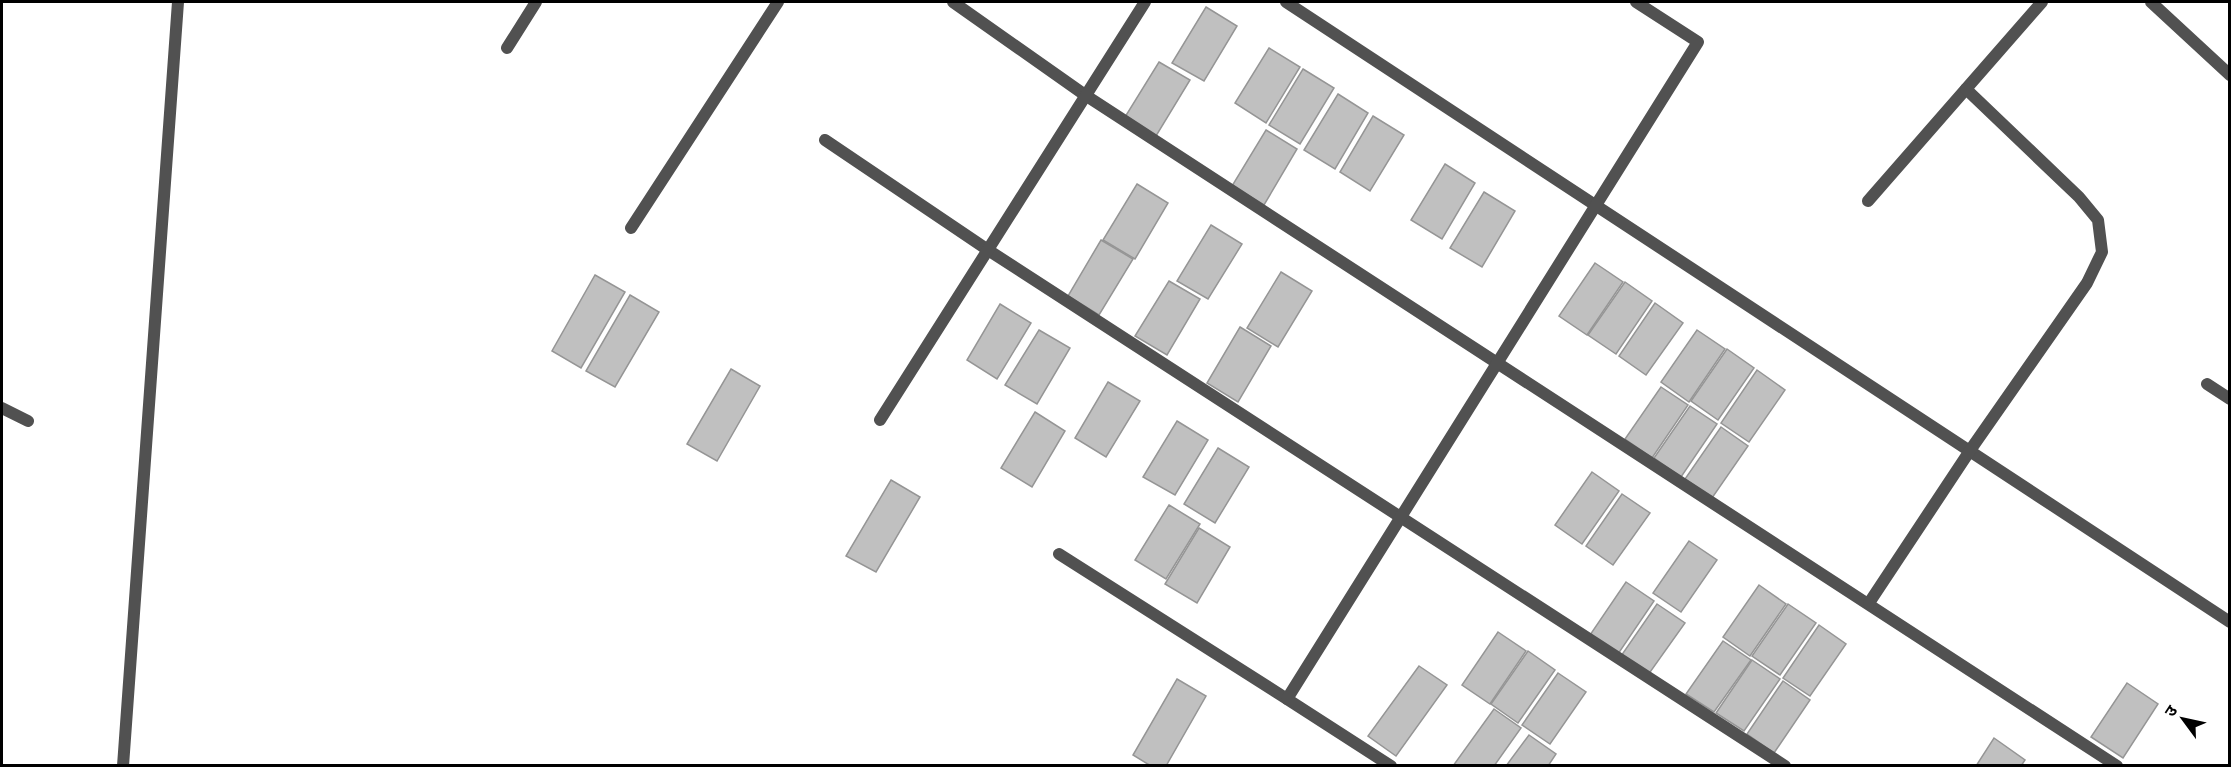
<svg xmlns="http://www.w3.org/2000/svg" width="2231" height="767" viewBox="0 0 2231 767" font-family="'Space Grotesk','Noto Sans Devanagari',sans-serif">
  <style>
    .building { fill: #c0c0c0; stroke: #959595; stroke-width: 1.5 }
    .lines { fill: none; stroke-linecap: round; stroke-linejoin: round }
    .minor { stroke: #515151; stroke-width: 12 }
    .tertiary { stroke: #515151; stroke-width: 12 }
  </style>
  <rect width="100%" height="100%" fill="#fff"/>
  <g class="building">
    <path d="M 1206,7 L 1237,26 L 1204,81 L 1172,63 Z"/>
    <path d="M 1269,48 L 1300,67 L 1266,123 L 1235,103 Z"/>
    <path d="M 1159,62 L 1190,80 L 1156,136 L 1125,117 Z"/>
    <path d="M 1303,69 L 1334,88 L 1300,144 L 1269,125 Z"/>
    <path d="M 1338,94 L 1368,113 L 1335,169 L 1304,150 Z"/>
    <path d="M 1373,116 L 1404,135 L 1370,191 L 1340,172 Z"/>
    <path d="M 1266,130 L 1297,149 L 1264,205 L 1232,186 Z"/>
    <path d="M 1445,164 L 1475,183 L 1442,239 L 1411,220 Z"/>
    <path d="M 1137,184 L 1168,203 L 1135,259 L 1103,240 Z"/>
    <path d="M 1484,192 L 1515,211 L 1482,267 L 1450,248 Z"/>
    <path d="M 1211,225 L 1242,244 L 1208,299 L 1177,281 Z"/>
    <path d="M 1101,240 L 1133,259 L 1099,315 L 1068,296 Z"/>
    <path d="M 1595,263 L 1623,282 L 1587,335 L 1559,316 Z"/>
    <path d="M 1281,272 L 1312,291 L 1278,347 L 1247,328 Z"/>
    <path d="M 595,275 L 625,292 L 581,368 L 552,351 Z"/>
    <path d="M 1169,281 L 1200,299 L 1167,355 L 1135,336 Z"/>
    <path d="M 1625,282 L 1652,301 L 1616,354 L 1588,335 Z"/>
    <path d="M 630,295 L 659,312 L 615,387 L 586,371 Z"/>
    <path d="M 1655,303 L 1683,323 L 1646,375 L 1619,356 Z"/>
    <path d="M 1000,304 L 1031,323 L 997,379 L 967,360 Z"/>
    <path d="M 1240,327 L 1271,346 L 1238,402 L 1207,383 Z"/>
    <path d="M 1039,330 L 1070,348 L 1037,404 L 1005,385 Z"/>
    <path d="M 1697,330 L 1725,349 L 1689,402 L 1661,382 Z"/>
    <path d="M 1727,349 L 1754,368 L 1718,420 L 1691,401 Z"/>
    <path d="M 731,369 L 760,386 L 717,461 L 687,444 Z"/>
    <path d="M 1757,370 L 1785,390 L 1749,442 L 1721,423 Z"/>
    <path d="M 1108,382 L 1140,401 L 1106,457 L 1075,438 Z"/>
    <path d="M 1661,387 L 1688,405 L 1652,458 L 1625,439 Z"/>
    <path d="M 1690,406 L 1717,424 L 1681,477 L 1654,458 Z"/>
    <path d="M 1035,412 L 1065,431 L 1032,487 L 1001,468 Z"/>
    <path d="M 1177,421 L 1208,440 L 1175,495 L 1143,477 Z"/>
    <path d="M 1721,427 L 1748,446 L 1712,498 L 1685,479 Z"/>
    <path d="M 1218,448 L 1249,467 L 1215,523 L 1184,504 Z"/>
    <path d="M 1592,472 L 1619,491 L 1582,544 L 1555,525 Z"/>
    <path d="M 891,480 L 920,497 L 876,572 L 846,556 Z"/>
    <path d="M 1622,494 L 1650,513 L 1613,565 L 1586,546 Z"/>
    <path d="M 1169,505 L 1200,524 L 1166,579 L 1135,560 Z"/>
    <path d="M 1199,528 L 1230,547 L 1197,603 L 1165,584 Z"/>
    <path d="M 1689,541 L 1717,560 L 1681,612 L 1653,593 Z"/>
    <path d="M 1626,582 L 1654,601 L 1618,654 L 1590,635 Z"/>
    <path d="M 1759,585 L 1786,604 L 1750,656 L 1723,637 Z"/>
    <path d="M 1657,604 L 1685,623 L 1648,675 L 1621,656 Z"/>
    <path d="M 1788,604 L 1816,623 L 1780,675 L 1752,656 Z"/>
    <path d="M 1819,625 L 1846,644 L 1810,696 L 1783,678 Z"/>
    <path d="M 1498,632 L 1526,651 L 1490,704 L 1462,685 Z"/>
    <path d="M 1723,641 L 1751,660 L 1714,712 L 1686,694 Z"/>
    <path d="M 1528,651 L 1555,670 L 1518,723 L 1491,704 Z"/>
    <path d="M 1752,660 L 1780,679 L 1744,731 L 1716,713 Z"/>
    <path d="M 1419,666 L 1447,685 L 1396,756 L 1368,736 Z"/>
    <path d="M 1558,673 L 1586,692 L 1550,744 L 1522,725 Z"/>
    <path d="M 1177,679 L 1206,696 L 1166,766 L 1151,766 L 1133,755 Z"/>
    <path d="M 1783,681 L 1810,700 L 1774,753 L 1747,734 Z"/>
    <path d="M 2127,683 L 2158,704 L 2123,758 L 2091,737 Z"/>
    <path d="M 1494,709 L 1521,728 L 1494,766 L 1453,766 Z"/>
    <path d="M 1529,735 L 1556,754 L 1548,766 L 1506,766 Z"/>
    <path d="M 1994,738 L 2025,760 L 2021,766 L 1976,766 Z"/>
  </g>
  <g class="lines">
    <g class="minor">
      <path d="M 953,2 L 1085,95 L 2117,766"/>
      <path d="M 1286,2 C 1600,209 1916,413 2230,622"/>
      <path d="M 2151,2 L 2230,75"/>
      <path d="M 507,48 L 536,2"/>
      <path d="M 825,140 L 988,250 L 1785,766"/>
      <path d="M 1868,201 L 2042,2"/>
      <path d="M 631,228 L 778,2"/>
      <path d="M 2207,384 L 2230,399"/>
      <path d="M 2,408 L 28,421"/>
      <path d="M 880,420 L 1145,2"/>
      <path d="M 1059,554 L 1287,699"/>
      <path d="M 1869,603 L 1971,449 L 2087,283 L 2102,252 L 2098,220 L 2079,197 L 1966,89"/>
      <path d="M 1391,766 L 1287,699 L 1698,42 L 1636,2"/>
    </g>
    <path class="tertiary" d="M 123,766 L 178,2"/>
  </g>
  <rect width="2231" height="767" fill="none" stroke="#000000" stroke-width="6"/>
  <g transform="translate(2183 719) rotate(303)" stroke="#ffffff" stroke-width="4.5" paint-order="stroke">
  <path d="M0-4.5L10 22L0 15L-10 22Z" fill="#000000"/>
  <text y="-9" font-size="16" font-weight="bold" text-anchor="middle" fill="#000000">उ</text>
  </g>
</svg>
